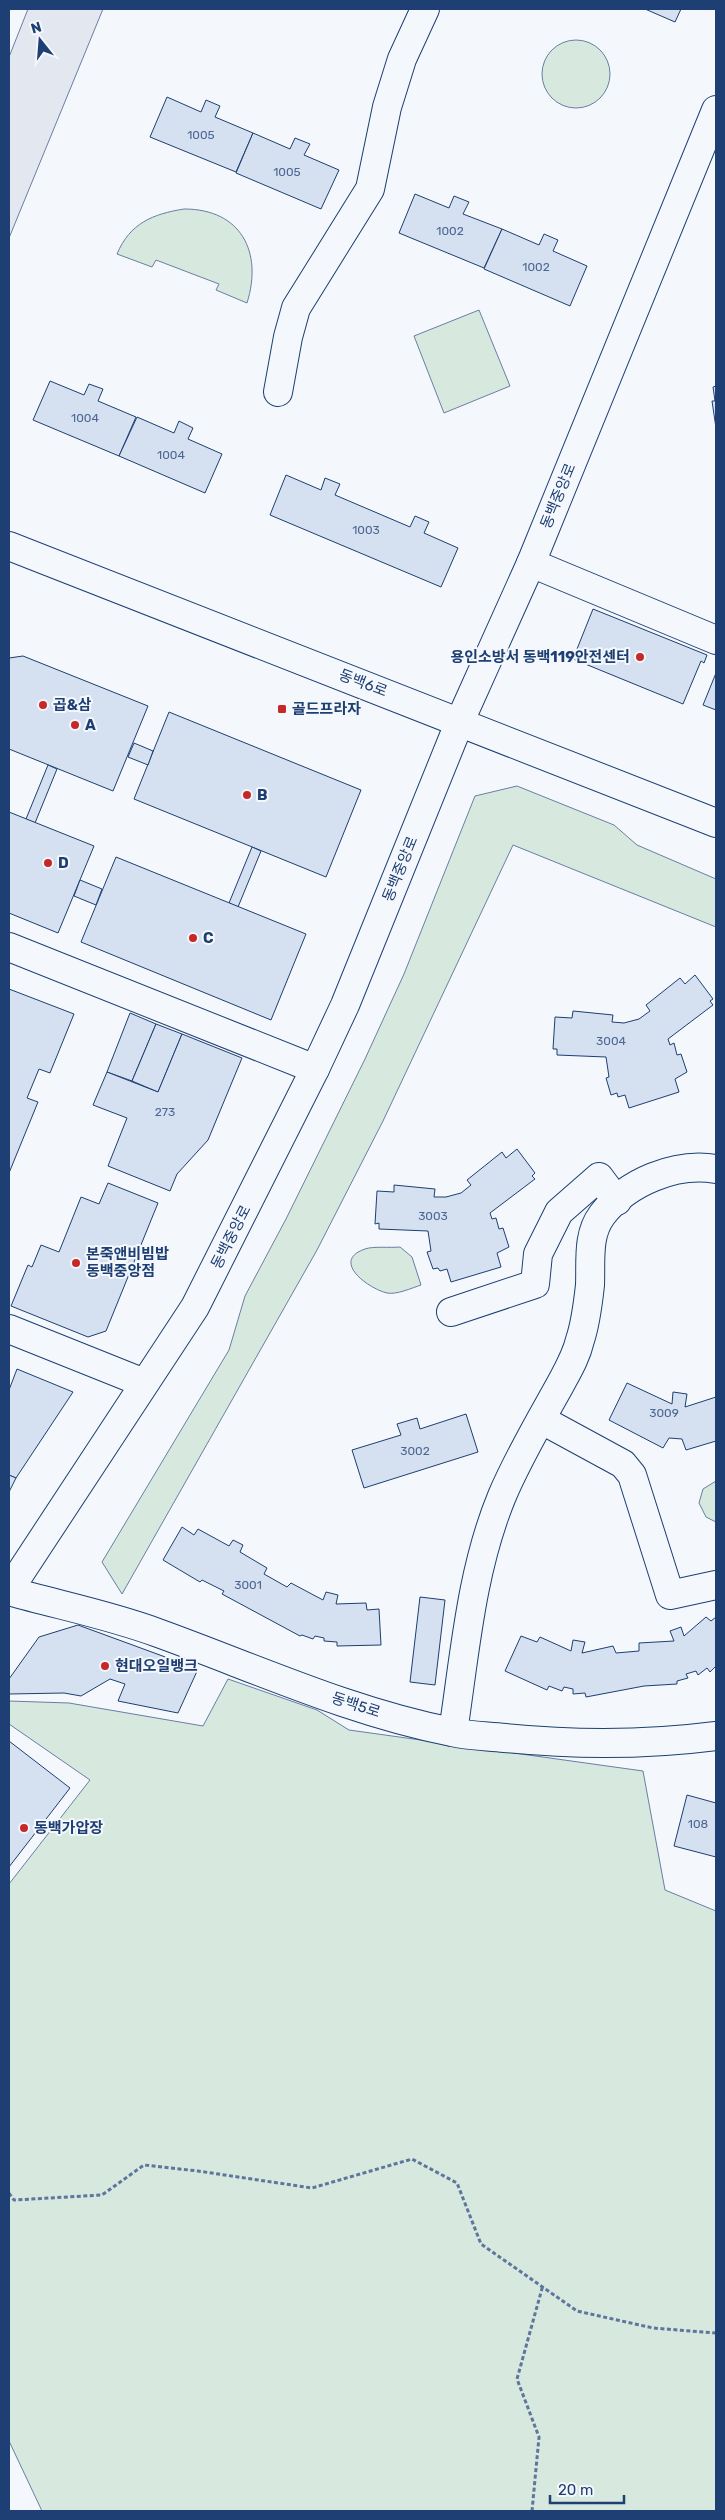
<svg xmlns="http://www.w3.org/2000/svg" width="725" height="2520" viewBox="0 0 725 2520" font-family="Rubik,'Noto Sans KR',sans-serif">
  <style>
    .green { fill: #d7e8df; stroke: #687fa3 }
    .parking { fill: #e3e8f0; stroke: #687fa3 }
    .building { fill: #d5e0f0; stroke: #1d3f73 }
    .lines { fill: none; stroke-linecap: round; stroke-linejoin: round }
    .minor-casing { stroke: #1d3f73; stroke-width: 30 }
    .path { stroke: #5e769c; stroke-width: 3; stroke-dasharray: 4 2.5; stroke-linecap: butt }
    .minor { stroke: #f4f7fb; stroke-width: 28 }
    .poi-dot { fill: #c62828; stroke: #f4f7fb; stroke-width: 2 }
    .labels { text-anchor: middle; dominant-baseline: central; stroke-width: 4; stroke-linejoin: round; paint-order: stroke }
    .number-label { font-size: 12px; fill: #4b6792 }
    .street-label { font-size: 15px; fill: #1d3f73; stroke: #f4f7fb }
    .poi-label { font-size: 15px; font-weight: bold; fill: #1d3f73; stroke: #f4f7fb; text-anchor: start }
  </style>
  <rect width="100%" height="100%" fill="#f4f7fb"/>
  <g class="green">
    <circle cx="576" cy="74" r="34"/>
    <path d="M 184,209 C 241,209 263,252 247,303 L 216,290 L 219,284 L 156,260 L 152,267 L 117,254 C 130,223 153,214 184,209 Z"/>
    <path d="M 479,310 L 510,386 L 444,413 L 414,336 Z"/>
    <path d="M 517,786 L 614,825 L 637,845 L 716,879 L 716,927 L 513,845 L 383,1121 L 317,1250 L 122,1594 L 102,1562 L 229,1350 L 245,1296 L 286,1219 L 365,1059 L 404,974 L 475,796 Z"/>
    <path d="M 400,1247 L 412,1257 L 421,1285 C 412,1288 396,1295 387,1293 C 369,1289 330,1261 365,1249 C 373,1246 390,1248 400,1247 Z"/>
    <path d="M 716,1481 L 716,1522 L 706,1517 L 699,1503 L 703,1489 Z"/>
    <path d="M 228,1679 L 317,1710 L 349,1730 L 643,1771 L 665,1890 L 716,1911 L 716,2511 L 42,2511 L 9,2441 L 9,1884 L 90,1780 L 9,1724 L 9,1701 L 69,1703 L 203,1726 Z"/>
  </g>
  <path class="parking" d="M 28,9 L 103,9 L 9,238 L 9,57 Z"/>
  <g class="building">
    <path d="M 645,9 L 681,9 L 675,22 Z"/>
    <path d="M 167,97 L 201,112 L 206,100 L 220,106 L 215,117 L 253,133 L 236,172 L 150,137 Z"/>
    <path d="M 253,133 L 290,149 L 295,138 L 310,144 L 304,155 L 339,170 L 321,209 L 236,173 Z"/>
    <path d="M 415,194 L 449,208 L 454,196 L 469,202 L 463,214 L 502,229 L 484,268 L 399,233 Z"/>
    <path d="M 502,229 L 539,245 L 544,234 L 558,240 L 553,251 L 587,266 L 570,306 L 484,269 Z"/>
    <path d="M 50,381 L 84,395 L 89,384 L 103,389 L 98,401 L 136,417 L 119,456 L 33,420 Z"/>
    <path d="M 716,386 L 716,428 L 712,401 L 715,401 L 713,387 Z"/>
    <path d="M 137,417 L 174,433 L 179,421 L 193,428 L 188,439 L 222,454 L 205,493 L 119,456 Z"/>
    <path d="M 286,475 L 321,490 L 325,478 L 340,484 L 335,495 L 410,527 L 415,516 L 429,522 L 424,533 L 458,548 L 441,587 L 270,515 Z"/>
    <path d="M 593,609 L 707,655 L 704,663 L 701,661 L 683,704 L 573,659 Z"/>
    <path d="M 23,656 L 148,706 L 113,791 L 9,749 L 9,658 Z"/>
    <path d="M 716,673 L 716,710 L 703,705 Z"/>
    <path d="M 169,712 L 361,790 L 326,877 L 134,799 Z"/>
    <path d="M 134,743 L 153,751 L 148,765 L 128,757 Z"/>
    <path d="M 48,765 L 57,769 L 35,823 L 26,819 Z"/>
    <path d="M 9,812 L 94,846 L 58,933 L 9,913 Z"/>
    <path d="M 252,847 L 261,851 L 238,907 L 229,903 Z"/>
    <path d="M 116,857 L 306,934 L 271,1020 L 81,942 Z"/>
    <path d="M 80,880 L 102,889 L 96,905 L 74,896 Z"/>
    <path d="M 695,975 L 713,999 L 710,1001 L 713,1005 L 668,1039 L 670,1045 L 674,1043 L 677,1055 L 681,1054 L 687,1072 L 675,1079 L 679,1092 L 629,1108 L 625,1095 L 618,1097 L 617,1093 L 611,1095 L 606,1078 L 609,1077 L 606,1057 L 557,1055 L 557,1049 L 553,1049 L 555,1017 L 572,1018 L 573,1011 L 613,1015 L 612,1022 L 624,1023 L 639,1019 L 650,1011 L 646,1005 L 680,978 L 685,984 Z"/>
    <path d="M 9,989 L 74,1014 L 50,1073 L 39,1069 L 27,1098 L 38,1102 L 9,1173 Z"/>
    <path d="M 130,1013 L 156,1024 L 132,1081 L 107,1072 Z"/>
    <path d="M 156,1024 L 182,1034 L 158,1092 L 132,1081 Z"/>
    <path d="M 182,1034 L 242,1058 L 208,1140 L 177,1174 L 170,1191 L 108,1166 L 127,1118 L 93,1105 L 107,1072 L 158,1092 Z"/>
    <path d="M 517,1149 L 535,1173 L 532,1176 L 535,1179 L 490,1213 L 492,1219 L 496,1218 L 499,1229 L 503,1228 L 509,1247 L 497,1253 L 501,1267 L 451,1282 L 447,1269 L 440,1271 L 438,1268 L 433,1269 L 427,1252 L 431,1251 L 428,1231 L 379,1229 L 379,1223 L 375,1224 L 377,1191 L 394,1192 L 394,1185 L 435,1189 L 434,1197 L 446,1197 L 461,1193 L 471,1185 L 467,1180 L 502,1152 L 506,1158 Z"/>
    <path d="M 108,1183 L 158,1203 L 106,1331 L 88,1337 L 11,1306 L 28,1265 L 32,1267 L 41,1245 L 59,1252 L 81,1197 L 99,1204 Z"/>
    <path d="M 17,1369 L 73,1392 L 16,1478 L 9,1475 L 9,1390 Z"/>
    <path d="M 627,1383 L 672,1404 L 673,1392 L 687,1394 L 685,1407 L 716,1397 L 716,1441 L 686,1450 L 682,1439 L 669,1438 L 663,1448 L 609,1420 Z"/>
    <path d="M 466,1414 L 478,1452 L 364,1488 L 352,1450 L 401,1435 L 397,1424 L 417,1418 L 420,1429 Z"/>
    <path d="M 9,1475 L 16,1478 L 9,1492 Z"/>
    <path d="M 182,1527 L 194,1535 L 198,1529 L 229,1546 L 233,1540 L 243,1545 L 240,1552 L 267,1568 L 264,1574 L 287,1587 L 291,1583 L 323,1600 L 326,1592 L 338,1595 L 336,1604 L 366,1603 L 367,1610 L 379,1609 L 381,1645 L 337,1646 L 337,1642 L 324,1641 L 324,1638 L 315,1636 L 313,1639 L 302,1635 L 300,1636 L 222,1594 L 224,1591 L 202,1580 L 200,1582 L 163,1560 Z"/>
    <path d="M 420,1597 L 445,1600 L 435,1685 L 410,1682 Z"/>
    <path d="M 706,1617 L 711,1621 L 716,1617 L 716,1666 L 710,1672 L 707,1668 L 698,1675 L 696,1671 L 686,1674 L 688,1678 L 677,1681 L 677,1684 L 644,1686 L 586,1697 L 585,1693 L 573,1694 L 573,1689 L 564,1687 L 562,1691 L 549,1686 L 547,1690 L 505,1671 L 521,1636 L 537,1642 L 540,1637 L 571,1651 L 573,1640 L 585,1642 L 582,1653 L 613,1646 L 616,1653 L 639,1651 L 639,1643 L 674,1641 L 670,1631 L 681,1627 L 684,1636 Z"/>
    <path d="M 78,1625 L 198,1669 L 178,1713 L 118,1701 L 125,1684 L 110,1679 L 81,1696 L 64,1693 L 9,1694 L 9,1679 L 39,1637 Z"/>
    <path d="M 9,1741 L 70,1788 L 9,1867 Z"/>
    <path d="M 687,1795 L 716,1803 L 716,1857 L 674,1846 Z"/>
  </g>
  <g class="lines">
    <g class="minor-casing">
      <g id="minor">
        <path d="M 278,392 L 288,337 L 296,308 L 370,189 L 387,107 L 402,59 L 425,9"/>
        <path d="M 9,546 L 716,823"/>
        <path d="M 531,563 L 716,640"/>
        <path d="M 9,947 L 315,1069"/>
        <path d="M 451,1312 L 535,1284 L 538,1254 L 559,1212 L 599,1177 L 617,1201"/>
        <path d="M 9,1329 L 144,1383"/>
        <path d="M 542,1420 L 623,1464 L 632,1475 L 670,1595 L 716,1585"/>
        <path d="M 9,1590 L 195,1307 L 315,1069 L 345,1005 L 460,721 L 531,563 L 716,110"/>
        <path d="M 9,1591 C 58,1605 110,1615 158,1633 C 255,1668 350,1712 452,1732 C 469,1736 487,1736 505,1738 C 575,1745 646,1745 716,1736"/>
        <path d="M 453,1732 C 465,1653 471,1571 502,1496 C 518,1458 540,1421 560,1385 C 568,1370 576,1357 580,1340 C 586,1322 588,1303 590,1285 C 591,1261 587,1235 602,1215 C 627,1182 676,1162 716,1169"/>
      </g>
    </g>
    <g class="path">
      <path d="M 9,2193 L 14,2200 L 102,2195 L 144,2165 L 198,2171 L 312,2188 L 412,2159 L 457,2183 L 481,2244 L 577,2311 L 653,2328 L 716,2333"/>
      <path d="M 532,2511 L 539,2437 L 517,2379 L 543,2285"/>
    </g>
    <use href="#minor" class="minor"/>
  </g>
  <g class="poi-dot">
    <circle cx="640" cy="657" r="5"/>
    <circle cx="43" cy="705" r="5"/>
    <rect x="277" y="704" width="10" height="10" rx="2.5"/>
    <circle cx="75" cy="725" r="5"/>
    <circle cx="247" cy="795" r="5"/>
    <circle cx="48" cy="863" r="5"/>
    <circle cx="193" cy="938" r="5"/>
    <circle cx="76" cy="1263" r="5"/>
    <circle cx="105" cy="1666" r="5"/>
    <circle cx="24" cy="1828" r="5"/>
  </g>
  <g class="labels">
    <g class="number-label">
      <text x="201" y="135">1005</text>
      <text x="287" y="172">1005</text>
      <text x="450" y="231">1002</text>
      <text x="536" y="267">1002</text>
      <text x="85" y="418">1004</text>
      <text x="171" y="455">1004</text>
      <text x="366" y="530">1003</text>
      <text x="611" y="1041">3004</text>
      <text x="165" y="1112">273</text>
      <text x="433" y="1216">3003</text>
      <text x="664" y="1413">3009</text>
      <text x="415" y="1451">3002</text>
      <text x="248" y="1585">3001</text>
      <text x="698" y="1824">108</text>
    </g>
    <g class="street-label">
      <text transform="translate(558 496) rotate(-68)">동백중앙로</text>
      <text transform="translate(363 683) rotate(21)">동백6로</text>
      <text transform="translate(400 869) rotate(-68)">동백중앙로</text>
      <text transform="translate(231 1237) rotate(-63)">동백중앙로</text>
      <text transform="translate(356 1705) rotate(18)">동백5로</text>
    </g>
    <g class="poi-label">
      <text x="630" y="657" text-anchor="end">용인소방서 동백119안전센터</text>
      <text x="53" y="705">곱&amp;삼</text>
      <text x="292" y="709">골드프라자</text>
      <text x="85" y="725">A</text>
      <text x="257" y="795">B</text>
      <text x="58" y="863">D</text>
      <text x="203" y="938">C</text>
      <text x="86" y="1254">본죽앤비빔밥<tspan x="86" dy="17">동백중앙점</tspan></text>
      <text x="115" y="1666">현대오일뱅크</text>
      <text x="34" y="1828">동백가압장</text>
    </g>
  </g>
  <rect width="725" height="2520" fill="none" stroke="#1d3f73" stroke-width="20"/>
  <g transform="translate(40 40) rotate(343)" stroke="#f4f7fb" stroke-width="4" paint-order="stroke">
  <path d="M0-4L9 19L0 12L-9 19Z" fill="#1d3f73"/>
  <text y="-8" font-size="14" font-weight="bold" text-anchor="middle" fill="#1d3f73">N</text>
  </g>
  <path d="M550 2495v8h74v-8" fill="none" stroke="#1d3f73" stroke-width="2.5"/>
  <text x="558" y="2495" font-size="15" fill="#1d3f73" stroke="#f4f7fb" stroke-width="4" paint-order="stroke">20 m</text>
</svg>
